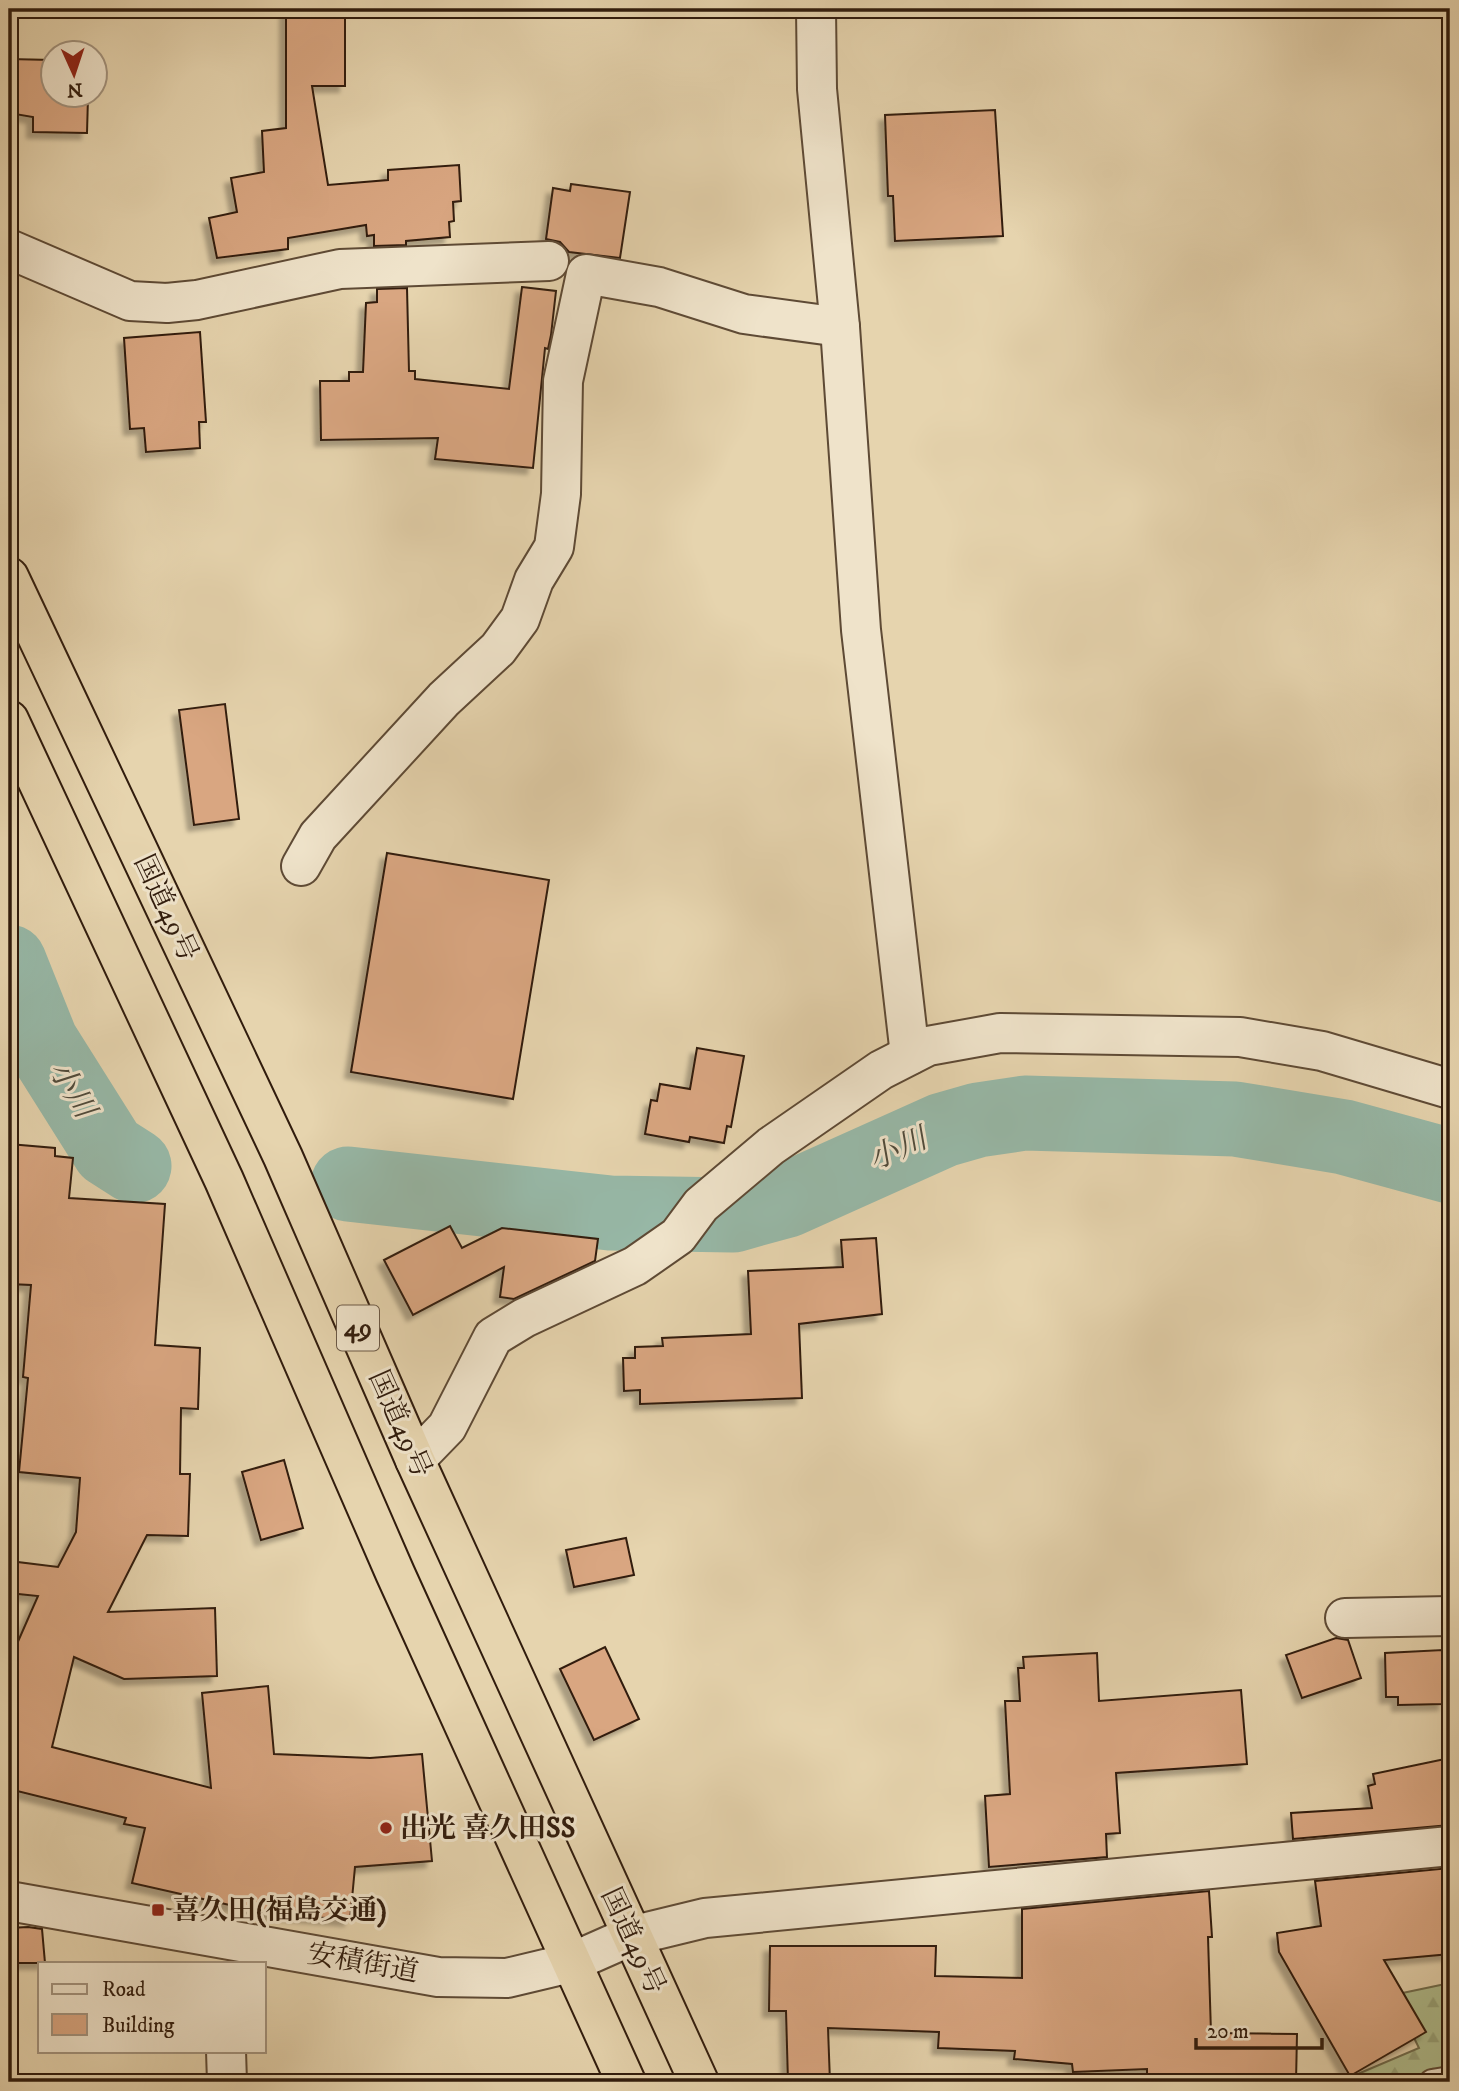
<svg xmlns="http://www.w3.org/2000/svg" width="1459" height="2091" viewBox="0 0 1459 2091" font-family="'IM FELL DW Pica','Noto Serif JP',serif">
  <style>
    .forest { fill: url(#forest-firs); stroke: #706d4e; stroke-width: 2 }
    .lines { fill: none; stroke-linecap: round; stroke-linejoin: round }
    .river { stroke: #97b8a7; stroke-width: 75 }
    .building { fill: #d9a681; stroke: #311c0d; stroke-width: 2; filter: url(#shadow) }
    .lane-casing { stroke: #5e4a35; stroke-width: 28 }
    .street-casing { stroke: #5e4a35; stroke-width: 42 }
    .highway-casing { stroke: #311c0d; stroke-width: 42 }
    .lane { stroke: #efe3ca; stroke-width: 24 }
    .street { stroke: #efe3ca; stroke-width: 38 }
    .highway { stroke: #e6d4ae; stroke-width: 38 }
    .poi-dot { fill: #8f2418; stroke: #efe3ca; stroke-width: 2.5 }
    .labels { text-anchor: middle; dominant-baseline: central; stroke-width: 6; stroke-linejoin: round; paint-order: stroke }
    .shield { fill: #efe3ca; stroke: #6a5846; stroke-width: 2 }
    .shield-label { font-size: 26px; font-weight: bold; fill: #311c0d }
    .street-label { font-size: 28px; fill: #311c0d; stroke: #efe3ca }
    .poi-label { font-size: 28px; font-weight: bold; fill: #311c0d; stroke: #efe3ca; text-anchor: start }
    .water-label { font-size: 30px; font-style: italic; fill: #504b3b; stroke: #efe3ca }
  </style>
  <defs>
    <pattern id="forest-firs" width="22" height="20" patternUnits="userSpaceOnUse" patternTransform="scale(1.75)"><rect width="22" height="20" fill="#b0be8e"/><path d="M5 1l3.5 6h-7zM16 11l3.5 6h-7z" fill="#98a379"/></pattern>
    <filter id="shadow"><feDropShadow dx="-6" dy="6" stdDeviation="2" flood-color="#0004"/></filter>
  </defs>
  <rect width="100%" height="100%" fill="#e6d4ae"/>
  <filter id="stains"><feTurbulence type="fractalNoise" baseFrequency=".00286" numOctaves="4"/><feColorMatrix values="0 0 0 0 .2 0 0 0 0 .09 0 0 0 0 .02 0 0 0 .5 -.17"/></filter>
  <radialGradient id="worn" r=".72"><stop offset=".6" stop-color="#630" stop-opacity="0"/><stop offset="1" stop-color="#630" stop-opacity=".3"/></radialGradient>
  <path class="forest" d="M 1450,1983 L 1450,2082 L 1339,2082 L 1419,2048 L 1393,1995 Z"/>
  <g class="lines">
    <g class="river">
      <path d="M 9,962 L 41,1042 L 109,1150 L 134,1166"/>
      <path d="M 348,1184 L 610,1213 L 733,1215 L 787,1200 L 943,1130 L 978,1120 L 1025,1113 L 1235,1119 L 1344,1137 L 1450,1166"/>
    </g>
  </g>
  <g class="building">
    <path d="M 286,9 L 345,9 L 345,86 L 312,86 L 328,185 L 388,180 L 388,170 L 459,165 L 461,201 L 453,202 L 454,221 L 449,222 L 450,237 L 406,241 L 406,245 L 374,246 L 374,235 L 367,236 L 366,225 L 288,238 L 288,249 L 217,258 L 209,218 L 237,212 L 231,178 L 264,172 L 262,131 L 286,128 Z"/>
    <path d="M 9,59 L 52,60 L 52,94 L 88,97 L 87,133 L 33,132 L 33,117 L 9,113 Z"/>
    <path d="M 995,110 L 1003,236 L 895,241 L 893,196 L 888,196 L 885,115 Z"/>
    <path d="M 571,184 L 630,192 L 620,258 L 569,252 L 560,242 L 546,239 L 553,188 L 570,191 Z"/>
    <path d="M 522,287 L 556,291 L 551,335 L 548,349 L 545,348 L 533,468 L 435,459 L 438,438 L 321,440 L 320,381 L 349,381 L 349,372 L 363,372 L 366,303 L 377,302 L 377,289 L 407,288 L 409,371 L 415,371 L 415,379 L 509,389 Z"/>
    <path d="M 200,332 L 206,422 L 199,422 L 200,448 L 146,452 L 144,428 L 130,429 L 124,338 Z"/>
    <path d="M 225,704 L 239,819 L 194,825 L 179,710 Z"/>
    <path d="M 387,853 L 549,880 L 513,1099 L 351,1072 Z"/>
    <path d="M 697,1048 L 744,1056 L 731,1127 L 727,1126 L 724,1143 L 690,1137 L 689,1142 L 645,1134 L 651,1100 L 657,1101 L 660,1084 L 690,1089 Z"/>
    <path d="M 9,1144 L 55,1148 L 55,1156 L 73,1158 L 69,1198 L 165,1204 L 155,1345 L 200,1348 L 198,1409 L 181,1408 L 180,1474 L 190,1474 L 188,1536 L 147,1535 L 108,1612 L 215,1608 L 217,1676 L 124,1679 L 74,1657 L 52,1747 L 211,1788 L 202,1693 L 268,1686 L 274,1754 L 370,1758 L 422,1754 L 432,1861 L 355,1867 L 350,1920 L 265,1913 L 132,1883 L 145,1828 L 124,1824 L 126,1818 L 9,1789 L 9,1662 L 38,1596 L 9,1593 L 9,1561 L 58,1567 L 76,1532 L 80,1478 L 19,1472 L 28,1378 L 23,1377 L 31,1285 L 9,1284 Z"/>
    <path d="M 450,1226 L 462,1248 L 502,1228 L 598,1239 L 595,1261 L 514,1299 L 500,1297 L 504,1267 L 413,1315 L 384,1260 Z"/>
    <path d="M 876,1238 L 882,1314 L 799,1324 L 802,1398 L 640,1404 L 640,1390 L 624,1391 L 623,1358 L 635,1358 L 635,1347 L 663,1346 L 662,1338 L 751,1334 L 748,1271 L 843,1267 L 841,1240 Z"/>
    <path d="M 284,1460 L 303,1528 L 261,1540 L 242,1472 Z"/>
    <path d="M 626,1538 L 634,1575 L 574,1587 L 566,1550 Z"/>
    <path d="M 1336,1638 L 1348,1640 L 1361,1678 L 1302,1698 L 1286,1655 Z"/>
    <path d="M 605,1647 L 639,1719 L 594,1740 L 560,1669 Z"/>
    <path d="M 1443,1650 L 1444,1704 L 1398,1705 L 1398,1697 L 1386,1697 L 1385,1653 Z"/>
    <path d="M 1097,1653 L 1099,1701 L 1241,1690 L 1247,1764 L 1116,1773 L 1120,1833 L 1106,1834 L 1107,1857 L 989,1867 L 985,1796 L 1010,1794 L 1005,1701 L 1020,1701 L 1018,1668 L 1024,1668 L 1023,1657 Z"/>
    <path d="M 1445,1759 L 1445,1765 L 1450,1764 L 1450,1825 L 1293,1839 L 1291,1813 L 1372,1808 L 1368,1786 L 1375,1784 L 1373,1774 Z"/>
    <path d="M 1450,1868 L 1450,1954 L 1384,1960 L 1426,2032 L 1350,2076 L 1279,1952 L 1277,1933 L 1321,1926 L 1315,1881 Z"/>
    <path d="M 1209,1891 L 1212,1937 L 1208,1937 L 1211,2033 L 1297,2034 L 1296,2082 L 1147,2082 L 1147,2069 L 1073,2072 L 1072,2064 L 1014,2059 L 1015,2051 L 938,2048 L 939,2032 L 828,2028 L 830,2082 L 788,2082 L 786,2011 L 769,2011 L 770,1946 L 936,1946 L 935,1976 L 1022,1978 L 1022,1909 Z"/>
    <path d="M 28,1927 L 42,1929 L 45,1963 L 9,1963 L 9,1928 Z"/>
  </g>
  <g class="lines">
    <g class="lane-casing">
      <path id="lane" d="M 1432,2082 L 1450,2079"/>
    </g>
    <g class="street-casing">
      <g id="street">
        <path d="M 816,9 L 817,89 L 840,327 L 861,630 L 910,1055"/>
        <path d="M 9,249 L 130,301 L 167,303 L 197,300 L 340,269 L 549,261"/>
        <path d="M 301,866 L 318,836 L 444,699 L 498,649 L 520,619 L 534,580 L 554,547 L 561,494 L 563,381 L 586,274 L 659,287 L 744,314 L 840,327"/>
        <path d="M 415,1460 L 447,1427 L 493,1337 L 524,1318 L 635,1266 L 678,1236 L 701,1205 L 771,1146 L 881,1070 L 928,1046 L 1000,1033 L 1240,1037 L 1322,1051 L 1450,1089"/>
        <path d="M 1345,1618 L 1450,1616"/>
        <path d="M 9,1901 L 438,1977 L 507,1978 L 570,1963 L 631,1936 L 705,1918 L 1450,1846"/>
        <path d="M 226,2051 L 227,2082"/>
      </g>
    </g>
    <g class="highway-casing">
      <g id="highway">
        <path d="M 9,577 L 283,1157 L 415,1460 L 699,2082"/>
        <path d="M 9,720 L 224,1180 L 395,1573 L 626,2082"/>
      </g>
    </g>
    <use href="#lane" class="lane"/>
    <use href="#street" class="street"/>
    <use href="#highway" class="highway"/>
  </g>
  <g class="poi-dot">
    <circle cx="386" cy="1828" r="7"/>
    <rect x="151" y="1903" width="14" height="14" rx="3.5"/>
  </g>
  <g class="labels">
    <rect class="shield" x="337" y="1305.5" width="42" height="45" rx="5"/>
    <g class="shield-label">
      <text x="358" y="1328">49</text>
    </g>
    <g class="street-label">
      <text transform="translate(166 908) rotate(65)">国道49号</text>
      <text transform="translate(400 1424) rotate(66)">国道49号</text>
      <text transform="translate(633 1941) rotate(65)">国道49号</text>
      <text transform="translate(363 1963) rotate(10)">安積街道</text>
    </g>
    <g class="poi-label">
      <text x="400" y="1828">出光 喜久田SS</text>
      <text x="172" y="1910">喜久田(福島交通)</text>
    </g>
    <g class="water-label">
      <text transform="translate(71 1090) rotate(58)">小川</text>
      <text transform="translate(898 1150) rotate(-24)">小川</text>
    </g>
  </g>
  <rect width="1459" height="2091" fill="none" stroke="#e6d4ae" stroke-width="35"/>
  <rect x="10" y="10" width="1438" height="2070" fill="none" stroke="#311c0d" stroke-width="3.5"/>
  <rect x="18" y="18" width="1424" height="2056" fill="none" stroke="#311c0d" stroke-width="2"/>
  <rect x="38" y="1962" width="228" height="91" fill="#efe3ca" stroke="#a3937e" stroke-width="2"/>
  <rect x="52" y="1984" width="35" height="10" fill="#efe3ca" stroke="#a3937e" stroke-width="2"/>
  <text x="102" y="1996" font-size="21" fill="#311c0d">Road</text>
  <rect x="52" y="2014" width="35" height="21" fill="#d9a681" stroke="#a3937e" stroke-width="2"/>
  <text x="102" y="2032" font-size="21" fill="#311c0d">Building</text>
  <g transform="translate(74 74) rotate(177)"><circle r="33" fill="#efe3ca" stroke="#a3937e" stroke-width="2"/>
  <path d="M0-5L12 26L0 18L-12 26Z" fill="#8f2418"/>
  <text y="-10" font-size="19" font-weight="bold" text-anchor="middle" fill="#311c0d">N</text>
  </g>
  <path d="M1196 2038v10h126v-10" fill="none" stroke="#311c0d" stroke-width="3.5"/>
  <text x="1207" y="2038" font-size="21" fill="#311c0d" stroke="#efe3ca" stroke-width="5" paint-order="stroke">20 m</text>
  <rect width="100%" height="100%" filter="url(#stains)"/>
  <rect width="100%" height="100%" fill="url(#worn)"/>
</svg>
